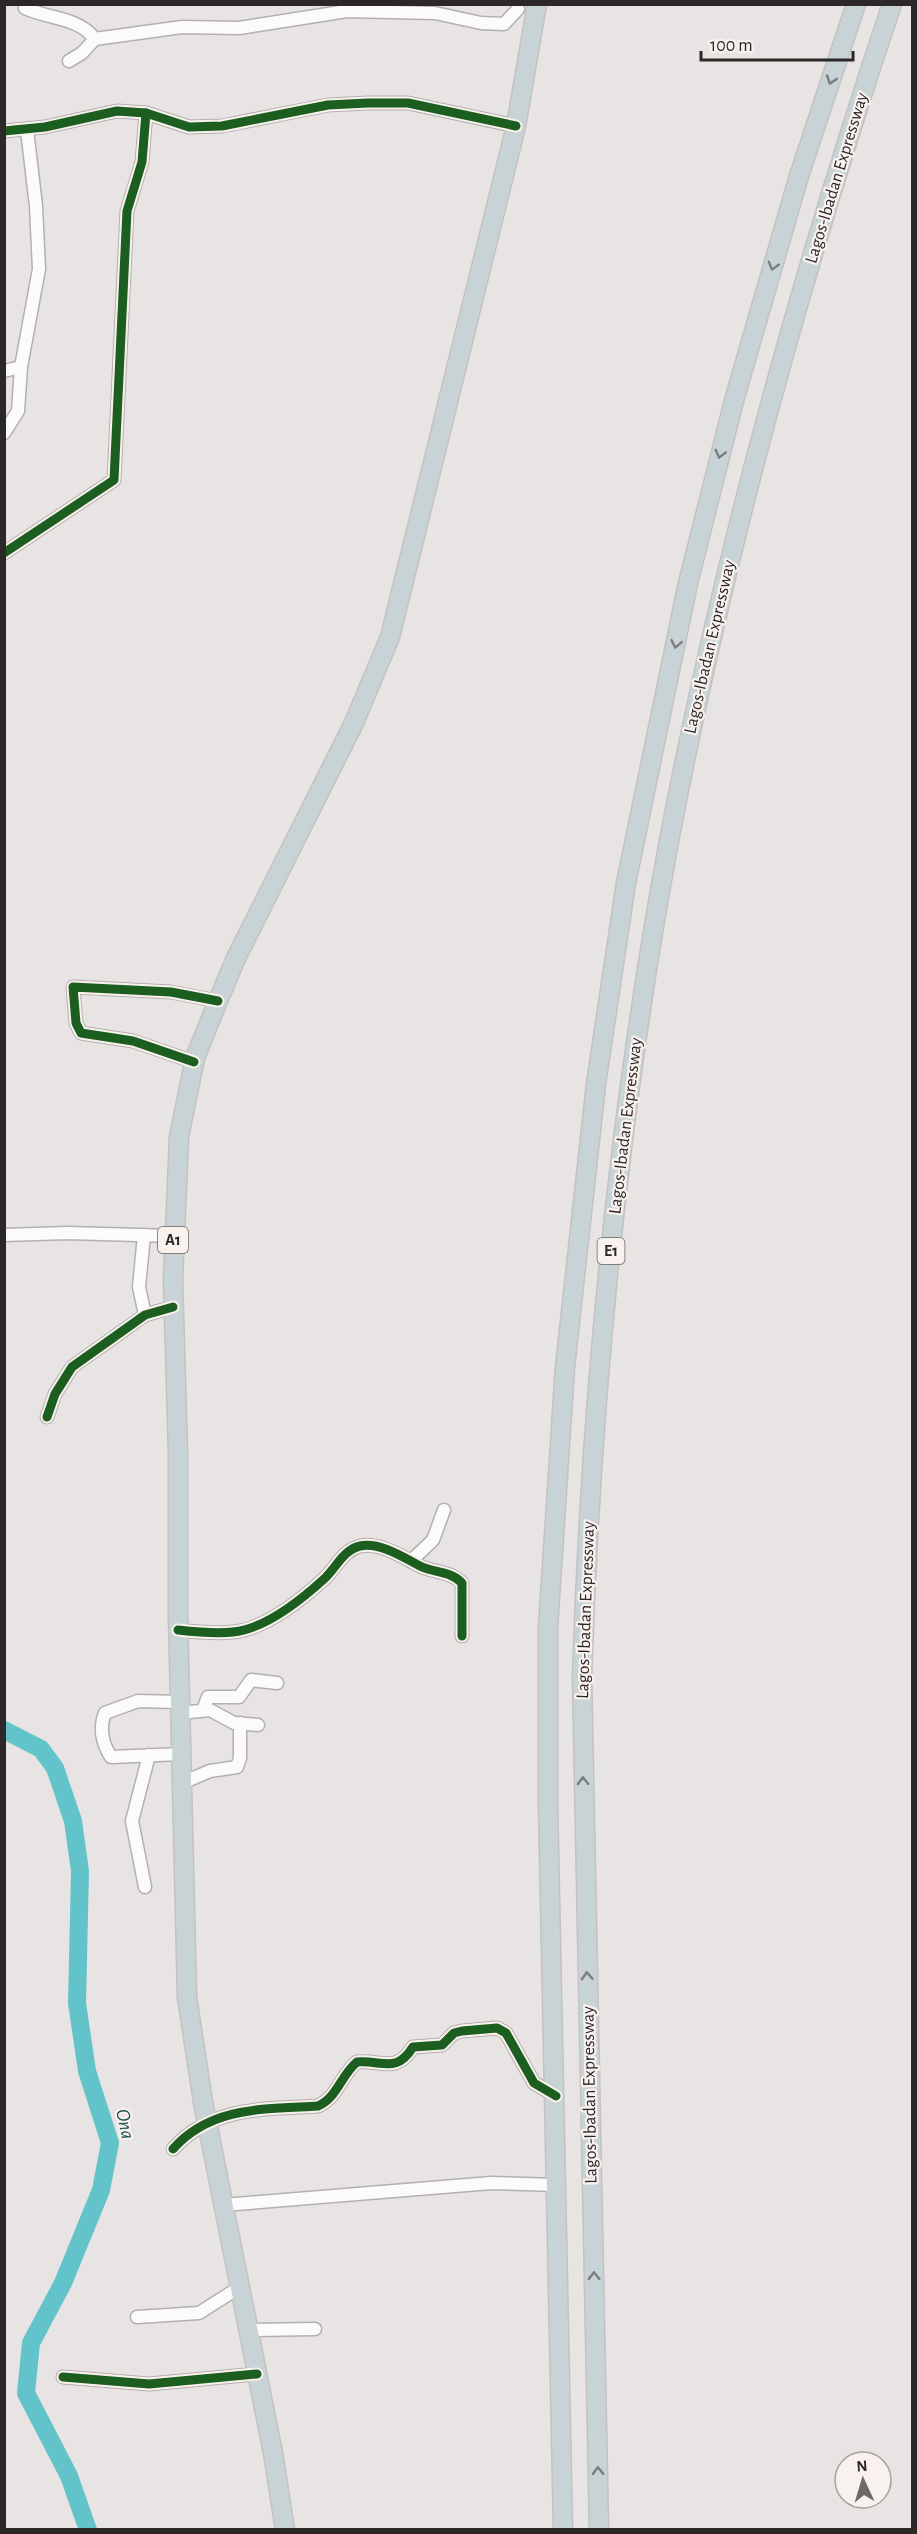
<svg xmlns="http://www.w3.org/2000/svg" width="917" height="2534" viewBox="0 0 917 2534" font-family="'Alegreya Sans',sans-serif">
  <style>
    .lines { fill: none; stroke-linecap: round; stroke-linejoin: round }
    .river { stroke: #62c4ca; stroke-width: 18 }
    .minor-casing { stroke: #b3b0af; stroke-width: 15 }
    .highway-casing { stroke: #c5c2c1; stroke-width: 21 }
    .minor { stroke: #fcfbfb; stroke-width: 12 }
    .highway { stroke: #c7d3d4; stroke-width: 18 }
    .cycleway-casing { stroke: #f9f1ed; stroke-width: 13 }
    .cycleway { stroke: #1b5e20; stroke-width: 9 }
    .oneway { stroke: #797e7e }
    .labels { text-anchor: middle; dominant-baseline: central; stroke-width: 4.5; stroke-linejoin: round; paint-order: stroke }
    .shield { fill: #f9f1ed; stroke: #696462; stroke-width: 1.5 }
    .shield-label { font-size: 16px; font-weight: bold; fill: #2b2827 }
    .street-label { font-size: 18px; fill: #2b2827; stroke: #f9f1ed }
    .water-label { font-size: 20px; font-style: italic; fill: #1b5356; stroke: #f9f1ed }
  </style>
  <rect width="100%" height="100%" fill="#e8e4e3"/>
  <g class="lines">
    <path class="river" d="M 4,1730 L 41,1749 L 55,1768 L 73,1821 L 80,1871 L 77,2003 L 87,2071 L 110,2143 L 101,2190 L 63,2283 L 31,2343 L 26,2393 L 69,2476 L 88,2530"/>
    <g class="minor-casing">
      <g id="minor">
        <path d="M 25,8 C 48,19 79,17 95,39"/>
        <path d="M 69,61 L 82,53 L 95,39 L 102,38 L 182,27 L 239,28 L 347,11 L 435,13 L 481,23 L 504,24 L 518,9"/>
        <path d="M 4,131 L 45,127 L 117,111 L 146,113 L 189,127 L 222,126 L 328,105 L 368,103 L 408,103 L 516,126"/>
        <path d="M 4,371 L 21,367"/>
        <path d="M 4,433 L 18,411 L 21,367 L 39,269 L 36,206 L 27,130"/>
        <path d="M 4,553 L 114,480 L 127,211 L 142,162 L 146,113"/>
        <path d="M 194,1062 L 133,1041 L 81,1033 L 76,1023 L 73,987 L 171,992 L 218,1001"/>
        <path d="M 4,1235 L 68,1233 L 173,1236"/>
        <path d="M 144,1235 L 139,1287 L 145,1315"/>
        <path d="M 47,1417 L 55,1394 L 72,1367 L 145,1315 L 173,1307"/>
        <path d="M 411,1561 L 433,1540 L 444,1510"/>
        <path d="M 178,1630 C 196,1632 215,1634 233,1632 C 265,1629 301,1600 324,1579 C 336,1568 343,1550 360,1546 C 380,1542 403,1557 420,1566 C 434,1573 451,1571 462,1583 L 462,1636"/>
        <path d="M 180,1702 L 138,1701 L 105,1713 C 99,1728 102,1743 111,1757 L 181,1754"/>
        <path d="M 203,1710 L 208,1697 L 239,1697 L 251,1680 L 277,1683"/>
        <path d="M 180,1713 L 210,1710 L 234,1723 L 258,1725"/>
        <path d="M 182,1783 L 210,1771 L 237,1767 L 240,1758 L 240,1723"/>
        <path d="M 145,1887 L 132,1821 L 149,1755"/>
        <path d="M 173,2149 C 211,2106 266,2109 318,2106 C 337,2098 341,2075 357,2062 C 383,2060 396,2074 413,2047 L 442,2045 L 454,2033 L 462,2031 L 497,2028 L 506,2033 L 534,2083 L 556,2096"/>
        <path d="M 224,2205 L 491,2183 L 557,2185"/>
        <path d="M 137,2317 L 199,2313 L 240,2287"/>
        <path d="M 248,2330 L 315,2329"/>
        <path d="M 63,2377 L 149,2384 L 257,2374"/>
      </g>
    </g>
    <g class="highway-casing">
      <g id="highway">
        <path d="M 285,2530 L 273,2453 L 203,2102 L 187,1997 L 178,1616 L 178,1454 L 173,1280 L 179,1137 L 195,1058 L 218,1001 L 236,958 L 353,725 L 390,637 L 516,126 L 537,4"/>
        <path d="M 563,2530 L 548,1802 L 548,1628 L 565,1367 L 596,1084 L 626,883 L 688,583 L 735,397 L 799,176 L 856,4"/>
        <path d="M 599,2530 L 582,1677 C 591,1397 618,1116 669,841 C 723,557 800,278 892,4"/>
      </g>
    </g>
    <use href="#minor" class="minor"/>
    <use href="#highway" class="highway"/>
    <g class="cycleway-casing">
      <g id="cycleway">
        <path d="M 4,131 L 45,127 L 117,111 L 146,113 L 189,127 L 222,126 L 328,105 L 368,103 L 408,103 L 516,126"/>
        <path d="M 4,553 L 114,480 L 127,211 L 142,162 L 146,113"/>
        <path d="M 194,1062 L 133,1041 L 81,1033 L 76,1023 L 73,987 L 171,992 L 218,1001"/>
        <path d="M 47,1417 L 55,1394 L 72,1367 L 145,1315 L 173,1307"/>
        <path d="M 178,1630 C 196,1632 215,1634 233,1632 C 265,1629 301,1600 324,1579 C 336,1568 343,1550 360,1546 C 380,1542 403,1557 420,1566 C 434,1573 451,1571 462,1583 L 462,1636"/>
        <path d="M 173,2149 C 211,2106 266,2109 318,2106 C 337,2098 341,2075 357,2062 C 383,2060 396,2074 413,2047 L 442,2045 L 454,2033 L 462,2031 L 497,2028 L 506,2033 L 534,2083 L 556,2096"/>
        <path d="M 63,2377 L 149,2384 L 257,2374"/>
      </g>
    </g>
    <use href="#cycleway" class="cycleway"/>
  </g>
  <defs><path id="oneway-chevron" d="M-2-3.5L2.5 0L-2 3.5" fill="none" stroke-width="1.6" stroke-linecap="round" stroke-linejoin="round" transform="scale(1.5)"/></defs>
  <g class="oneway">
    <use href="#oneway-chevron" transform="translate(831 80) rotate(109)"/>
    <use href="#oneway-chevron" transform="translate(773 266) rotate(106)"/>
    <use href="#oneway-chevron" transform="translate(720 454) rotate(104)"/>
    <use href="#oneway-chevron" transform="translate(676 644) rotate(101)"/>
    <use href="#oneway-chevron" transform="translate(583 1781) rotate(-91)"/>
    <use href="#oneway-chevron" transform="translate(587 1976) rotate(-92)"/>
    <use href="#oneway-chevron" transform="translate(594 2276) rotate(-91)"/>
    <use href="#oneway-chevron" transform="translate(598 2471) rotate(-91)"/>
  </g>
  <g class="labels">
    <g class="shield">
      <rect x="158" y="1227" width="30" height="26" rx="4.5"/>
      <rect x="597.5" y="1238" width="27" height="26" rx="4.5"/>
    </g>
    <g class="shield-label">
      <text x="173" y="1240">A1</text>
      <text x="611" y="1251">E1</text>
    </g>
    <g class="street-label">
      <text transform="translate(837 178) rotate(-73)">Lagos-Ibadan Expressway</text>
      <text transform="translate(710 647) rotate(-77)">Lagos-Ibadan Expressway</text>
      <text transform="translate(626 1126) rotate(-83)">Lagos-Ibadan Expressway</text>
      <text transform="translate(586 1610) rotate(-88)">Lagos-Ibadan Expressway</text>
      <text transform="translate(590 2095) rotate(-91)">Lagos-Ibadan Expressway</text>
    </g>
    <g class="water-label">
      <text transform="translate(125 2124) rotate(78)">Ona</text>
    </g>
  </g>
  <rect width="917" height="2534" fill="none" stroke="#2b2827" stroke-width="12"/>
  <g transform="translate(863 2480) rotate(356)"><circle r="28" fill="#f9f1ed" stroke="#a7a19e" stroke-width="1.5"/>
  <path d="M0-4.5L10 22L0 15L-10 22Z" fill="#6d6a69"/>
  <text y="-9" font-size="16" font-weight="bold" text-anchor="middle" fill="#2b2827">N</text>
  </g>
  <path d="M701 51v9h152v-9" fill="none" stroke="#2b2827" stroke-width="3"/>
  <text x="710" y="51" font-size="18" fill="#2b2827" stroke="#f9f1ed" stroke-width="4.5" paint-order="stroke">100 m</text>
</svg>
